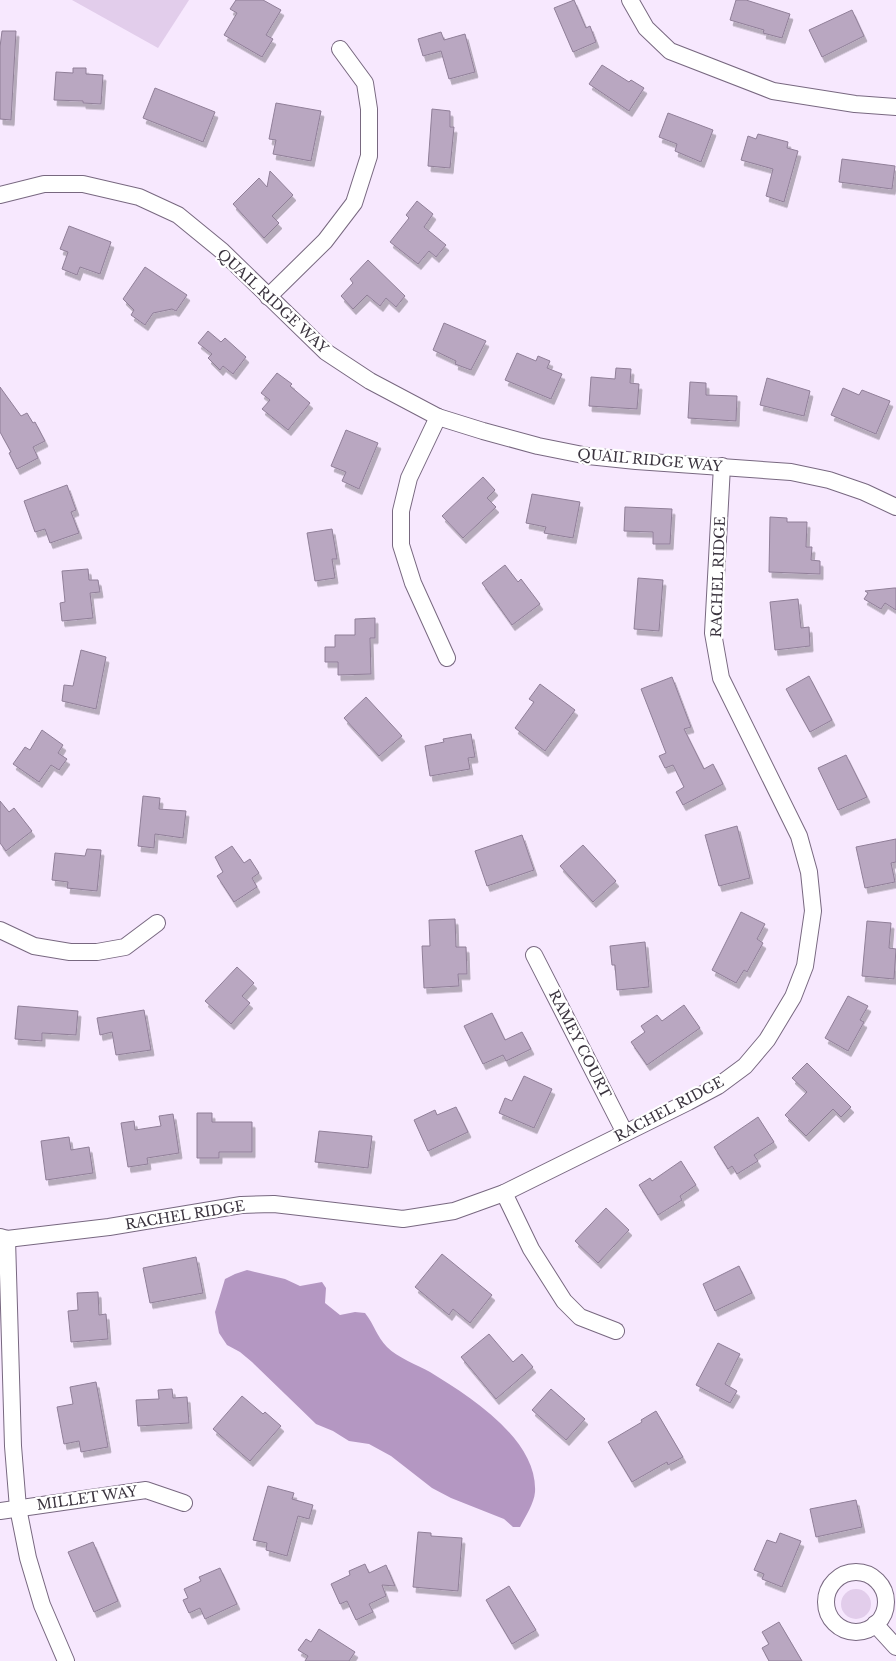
<svg xmlns="http://www.w3.org/2000/svg" width="896" height="1661" viewBox="0 0 896 1661" font-family="'Libre Baskerville',serif">
  <style>
    .green { fill: #e2cdeb }
    .water { fill: #b497c2 }
    .building { fill: #b9a7c1; stroke: #907f98; filter: url(#shadow) }
    .lines { fill: none; stroke-linecap: round; stroke-linejoin: round }
    .minor-casing { stroke: #786880; stroke-width: 18 }
    .minor { stroke: #fff; stroke-width: 16 }
    .labels { text-anchor: middle; dominant-baseline: central; stroke-width: 4.5; stroke-linejoin: round; paint-order: stroke }
    .street-label { font-size: 14px; fill: #3b343f; stroke: #fff }
  </style>
  <defs>
    <filter id="shadow"><feDropShadow dx="3" dy="5.5" stdDeviation="0" flood-color="#0004"/></filter>
  </defs>
  <rect width="100%" height="100%" fill="#f7e8fe"/>
  <g class="green">
    <path d="M 72,0 L 189,0 L 158,48 Z"/>
    <circle cx="856" cy="1604" r="15"/>
  </g>
  <path class="water" d="M 247,1270 L 285,1279 L 300,1286 L 322,1282 L 326,1288 L 325,1303 L 340,1315 L 355,1312 L 365,1313 C 374,1324 377,1337 387,1347 C 397,1357 417,1365 430,1372 C 469,1396 538,1439 535,1492 C 534,1504 525,1517 520,1527 L 513,1527 L 504,1519 L 451,1498 L 432,1488 L 391,1456 L 369,1444 L 349,1441 L 333,1431 L 316,1424 L 252,1362 L 240,1352 L 227,1345 L 219,1333 L 215,1312 L 225,1279 L 235,1274 Z"/>
  <g class="building">
    <path d="M 236,0 L 263,0 L 281,10 L 266,35 L 273,39 L 262,57 L 224,35 L 237,13 L 230,9 Z"/>
    <path d="M 574,0 L 586,28 L 590,26 L 596,42 L 573,52 L 554,8 Z"/>
    <path d="M 736,0 L 746,0 L 790,14 L 782,38 L 763,33 L 764,30 L 730,20 Z"/>
    <path d="M 852,10 L 864,36 L 822,57 L 809,30 Z"/>
    <path d="M 2,31 L 16,31 L 11,120 L 0,119 L 0,47 Z"/>
    <path d="M 441,32 L 444,40 L 465,34 L 475,72 L 449,79 L 441,51 L 423,56 L 418,39 Z"/>
    <path d="M 602,65 L 629,82 L 631,80 L 644,88 L 629,111 L 589,84 Z"/>
    <path d="M 73,68 L 86,68 L 86,74 L 103,75 L 101,104 L 83,103 L 83,101 L 54,100 L 56,72 L 73,73 Z"/>
    <path d="M 155,88 L 215,112 L 203,142 L 143,118 Z"/>
    <path d="M 276,103 L 321,111 L 311,161 L 273,154 L 276,140 L 269,139 Z"/>
    <path d="M 432,109 L 450,111 L 450,127 L 454,127 L 450,168 L 428,166 Z"/>
    <path d="M 668,113 L 713,130 L 701,162 L 675,151 L 677,144 L 659,137 Z"/>
    <path d="M 758,134 L 788,142 L 787,148 L 798,151 L 784,202 L 766,196 L 773,169 L 741,160 L 748,136 L 756,139 Z"/>
    <path d="M 842,159 L 895,166 L 892,189 L 839,182 Z"/>
    <path d="M 270,171 L 293,195 L 272,216 L 279,223 L 264,238 L 233,204 L 259,178 L 267,187 Z"/>
    <path d="M 417,201 L 433,214 L 424,227 L 446,245 L 436,257 L 429,251 L 418,264 L 390,242 L 409,218 L 406,215 Z"/>
    <path d="M 69,226 L 111,242 L 100,274 L 80,267 L 77,275 L 62,269 L 68,252 L 60,249 Z"/>
    <path d="M 368,260 L 405,296 L 396,307 L 386,298 L 380,306 L 367,295 L 353,309 L 341,296 L 353,283 L 350,279 Z"/>
    <path d="M 145,267 L 187,295 L 176,311 L 172,309 L 153,313 L 145,325 L 131,315 L 134,310 L 123,299 Z"/>
    <path d="M 444,323 L 486,341 L 471,370 L 455,364 L 456,361 L 433,350 Z"/>
    <path d="M 208,331 L 221,342 L 225,338 L 246,357 L 233,374 L 223,366 L 220,370 L 208,358 L 212,354 L 198,343 Z"/>
    <path d="M 517,353 L 536,361 L 538,356 L 550,361 L 547,368 L 562,374 L 551,399 L 505,380 Z"/>
    <path d="M 616,368 L 631,369 L 630,383 L 639,384 L 637,409 L 589,406 L 591,377 L 615,379 Z"/>
    <path d="M 277,373 L 292,384 L 290,386 L 310,403 L 288,430 L 262,409 L 270,400 L 261,393 Z"/>
    <path d="M 767,378 L 810,391 L 804,416 L 760,405 Z"/>
    <path d="M 690,382 L 706,383 L 706,395 L 737,396 L 736,421 L 688,418 Z"/>
    <path d="M 0,387 L 21,416 L 27,413 L 33,423 L 35,422 L 45,441 L 33,447 L 38,458 L 17,469 L 9,453 L 11,452 L 0,432 Z"/>
    <path d="M 843,388 L 859,395 L 862,390 L 890,401 L 876,434 L 831,415 Z"/>
    <path d="M 346,430 L 378,443 L 359,489 L 342,481 L 346,472 L 331,466 Z"/>
    <path d="M 483,477 L 495,490 L 487,498 L 496,507 L 463,538 L 442,516 Z"/>
    <path d="M 67,485 L 76,510 L 71,512 L 79,533 L 50,543 L 45,529 L 35,532 L 24,501 Z"/>
    <path d="M 532,494 L 580,502 L 573,538 L 544,533 L 546,527 L 526,523 Z"/>
    <path d="M 625,507 L 672,509 L 670,544 L 653,544 L 653,532 L 624,531 Z"/>
    <path d="M 770,517 L 787,518 L 787,522 L 807,522 L 806,547 L 812,547 L 811,560 L 820,561 L 820,574 L 769,572 Z"/>
    <path d="M 332,529 L 337,559 L 332,559 L 335,578 L 315,581 L 307,533 Z"/>
    <path d="M 505,565 L 518,582 L 521,579 L 540,604 L 512,625 L 482,583 Z"/>
    <path d="M 88,569 L 89,580 L 98,580 L 100,592 L 90,593 L 93,618 L 62,621 L 60,603 L 65,602 L 62,571 Z"/>
    <path d="M 638,578 L 663,580 L 659,631 L 634,629 Z"/>
    <path d="M 894,588 L 896,588 L 896,610 L 885,603 L 881,609 L 864,599 L 868,593 L 865,591 Z"/>
    <path d="M 798,599 L 801,628 L 809,627 L 810,646 L 775,650 L 770,602 Z"/>
    <path d="M 375,618 L 375,638 L 370,638 L 371,674 L 338,675 L 338,662 L 325,662 L 325,647 L 335,647 L 335,635 L 355,635 L 355,619 Z"/>
    <path d="M 81,650 L 106,657 L 96,709 L 62,701 L 64,685 L 73,686 Z"/>
    <path d="M 809,676 L 832,720 L 810,732 L 786,689 Z"/>
    <path d="M 672,677 L 691,727 L 684,729 L 704,769 L 713,764 L 723,784 L 683,805 L 676,792 L 684,787 L 673,765 L 665,768 L 659,756 L 666,753 L 641,689 Z"/>
    <path d="M 540,684 L 575,710 L 545,751 L 515,728 L 534,702 L 529,699 Z"/>
    <path d="M 366,697 L 402,736 L 379,756 L 344,718 Z"/>
    <path d="M 42,730 L 63,745 L 58,753 L 67,759 L 59,770 L 51,765 L 39,782 L 13,764 L 25,747 L 30,750 Z"/>
    <path d="M 471,734 L 475,757 L 468,758 L 470,769 L 430,776 L 425,746 L 444,742 L 443,739 Z"/>
    <path d="M 846,755 L 867,797 L 838,810 L 818,768 Z"/>
    <path d="M 143,796 L 160,798 L 159,809 L 186,811 L 183,838 L 155,834 L 154,848 L 138,846 Z"/>
    <path d="M 0,801 L 9,812 L 14,808 L 32,831 L 6,851 L 0,843 Z"/>
    <path d="M 737,826 L 750,878 L 719,886 L 705,835 Z"/>
    <path d="M 522,835 L 534,870 L 487,886 L 475,851 Z"/>
    <path d="M 896,839 L 896,862 L 891,863 L 895,882 L 865,888 L 856,847 Z"/>
    <path d="M 583,845 L 616,881 L 593,902 L 560,866 Z"/>
    <path d="M 232,846 L 244,863 L 250,859 L 259,873 L 252,878 L 257,887 L 234,902 L 217,876 L 223,872 L 215,857 Z"/>
    <path d="M 87,849 L 101,850 L 97,891 L 67,888 L 68,882 L 52,880 L 55,853 L 85,856 Z"/>
    <path d="M 741,912 L 765,924 L 757,939 L 763,943 L 747,972 L 744,970 L 736,983 L 712,970 Z"/>
    <path d="M 455,919 L 456,947 L 466,947 L 467,974 L 458,974 L 459,986 L 424,988 L 422,946 L 430,946 L 429,920 Z"/>
    <path d="M 867,921 L 891,923 L 889,948 L 896,949 L 894,979 L 862,976 Z"/>
    <path d="M 645,942 L 649,987 L 617,990 L 615,965 L 612,965 L 610,946 Z"/>
    <path d="M 237,967 L 254,983 L 242,996 L 250,1003 L 231,1024 L 205,1001 Z"/>
    <path d="M 848,996 L 868,1006 L 860,1020 L 864,1022 L 848,1051 L 825,1038 Z"/>
    <path d="M 684,1005 L 700,1028 L 647,1065 L 631,1042 L 645,1032 L 641,1026 L 657,1015 L 662,1021 Z"/>
    <path d="M 18,1006 L 78,1011 L 76,1035 L 42,1033 L 42,1041 L 15,1039 Z"/>
    <path d="M 144,1010 L 151,1050 L 116,1055 L 112,1032 L 100,1035 L 97,1018 Z"/>
    <path d="M 492,1013 L 505,1040 L 522,1032 L 531,1049 L 506,1061 L 503,1055 L 483,1064 L 464,1026 Z"/>
    <path d="M 807,1063 L 851,1107 L 841,1117 L 833,1109 L 806,1136 L 785,1115 L 807,1092 L 792,1078 Z"/>
    <path d="M 524,1076 L 552,1089 L 534,1128 L 499,1113 L 505,1098 L 512,1101 Z"/>
    <path d="M 456,1107 L 468,1132 L 428,1151 L 414,1120 L 435,1110 L 437,1115 Z"/>
    <path d="M 197,1113 L 212,1113 L 212,1122 L 252,1122 L 252,1152 L 219,1152 L 219,1158 L 197,1158 Z"/>
    <path d="M 173,1114 L 179,1153 L 147,1158 L 148,1164 L 128,1167 L 121,1123 L 134,1121 L 135,1130 L 161,1126 L 159,1116 Z"/>
    <path d="M 758,1117 L 774,1142 L 754,1155 L 758,1161 L 737,1174 L 732,1166 L 728,1169 L 714,1147 Z"/>
    <path d="M 319,1131 L 372,1136 L 368,1168 L 315,1162 Z"/>
    <path d="M 69,1137 L 71,1150 L 89,1147 L 93,1173 L 46,1180 L 41,1141 Z"/>
    <path d="M 681,1161 L 696,1185 L 680,1196 L 682,1200 L 658,1215 L 639,1185 L 650,1178 L 652,1181 Z"/>
    <path d="M 606,1208 L 629,1230 L 598,1263 L 575,1241 Z"/>
    <path d="M 442,1254 L 492,1295 L 470,1323 L 453,1309 L 449,1315 L 415,1287 Z"/>
    <path d="M 196,1257 L 203,1293 L 150,1303 L 143,1268 Z"/>
    <path d="M 739,1266 L 752,1293 L 715,1311 L 703,1284 Z"/>
    <path d="M 98,1292 L 99,1315 L 106,1314 L 108,1339 L 71,1342 L 68,1311 L 78,1310 L 77,1293 Z"/>
    <path d="M 489,1334 L 513,1362 L 522,1354 L 533,1367 L 496,1399 L 461,1357 Z"/>
    <path d="M 718,1343 L 740,1354 L 725,1384 L 737,1391 L 730,1403 L 696,1385 Z"/>
    <path d="M 96,1382 L 108,1447 L 81,1452 L 79,1441 L 64,1444 L 57,1407 L 73,1404 L 70,1387 Z"/>
    <path d="M 172,1389 L 173,1398 L 187,1397 L 189,1423 L 138,1426 L 136,1400 L 159,1399 L 158,1390 Z"/>
    <path d="M 551,1389 L 585,1419 L 566,1440 L 532,1410 Z"/>
    <path d="M 242,1396 L 263,1414 L 265,1412 L 281,1426 L 250,1461 L 213,1429 Z"/>
    <path d="M 656,1411 L 683,1457 L 668,1465 L 667,1462 L 632,1482 L 608,1442 L 642,1422 L 641,1420 Z"/>
    <path d="M 268,1486 L 294,1493 L 292,1499 L 313,1505 L 309,1519 L 298,1516 L 287,1556 L 266,1550 L 267,1543 L 253,1540 Z"/>
    <path d="M 856,1500 L 862,1527 L 816,1537 L 810,1509 Z"/>
    <path d="M 418,1532 L 431,1533 L 431,1536 L 462,1538 L 458,1591 L 413,1587 Z"/>
    <path d="M 780,1533 L 801,1541 L 782,1587 L 762,1579 L 764,1574 L 754,1570 L 767,1540 L 776,1543 Z"/>
    <path d="M 93,1542 L 118,1601 L 94,1612 L 68,1552 Z"/>
    <path d="M 365,1564 L 369,1573 L 386,1565 L 395,1586 L 382,1585 L 386,1596 L 369,1604 L 373,1612 L 356,1620 L 347,1601 L 340,1604 L 331,1584 L 350,1575 L 349,1571 Z"/>
    <path d="M 220,1568 L 237,1604 L 205,1619 L 200,1608 L 189,1613 L 183,1600 L 188,1598 L 184,1589 L 201,1581 L 199,1577 Z"/>
    <path d="M 509,1586 L 536,1630 L 512,1644 L 486,1600 Z"/>
    <path d="M 779,1622 L 802,1661 L 769,1661 L 762,1648 L 769,1644 L 762,1632 Z"/>
    <path d="M 319,1629 L 355,1652 L 349,1661 L 305,1661 L 308,1656 L 298,1650 L 306,1639 L 311,1642 Z"/>
  </g>
  <g class="lines">
    <g class="minor-casing">
      <g id="minor">
        <path d="M 630,0 L 646,28 L 670,51 L 773,91 L 855,104 L 896,107"/>
        <path d="M 0,195 L 44,184 L 83,184 L 139,197 L 178,215 L 222,251 L 326,352 L 370,381 L 438,417 L 483,431 L 538,446 L 588,456 L 636,461 L 791,472 L 829,480 L 864,492 L 896,507"/>
        <path d="M 268,297 L 325,241 L 354,203 L 369,156 L 369,109 L 365,83 L 340,49"/>
        <path d="M 438,417 L 409,478 L 401,511 L 401,545 L 413,583 L 447,658"/>
        <path d="M 0,930 L 34,946 L 70,952 L 97,952 L 125,947 L 157,923"/>
        <path d="M 534,955 L 625,1133"/>
        <path d="M 504,1193 L 531,1249 L 564,1301 L 580,1317 L 616,1331"/>
        <path d="M 0,1237 L 7,1239 L 109,1227 L 241,1205 L 274,1204 L 403,1219 L 454,1211 L 504,1193 L 688,1102 L 718,1086 L 745,1066 L 767,1040 L 793,997 L 805,966 L 813,911 L 809,872 L 799,836 L 721,678 L 713,633 L 722,466"/>
        <path d="M 7,1239 L 13,1446 L 18,1508 L 28,1558 L 42,1605 L 66,1661"/>
        <path d="M 0,1511 L 146,1490 L 184,1503"/>
        <circle cx="856" cy="1602" r="30"/>
        <path d="M 875,1624 L 896,1647"/>
      </g>
    </g>
    <use href="#minor" class="minor"/>
  </g>
  <g class="labels">
    <g class="street-label">
      <text transform="translate(273 301) rotate(43)">QUAIL RIDGE WAY</text>
      <text transform="translate(650 460) rotate(5)">QUAIL RIDGE WAY</text>
      <text transform="translate(718 577) rotate(-88)">RACHEL RIDGE</text>
      <text transform="translate(580 1044) rotate(63)">RAMEY COURT</text>
      <text transform="translate(669 1109) rotate(-28)">RACHEL RIDGE</text>
      <text transform="translate(185 1215) rotate(-9)">RACHEL RIDGE</text>
      <text transform="translate(87 1498) rotate(-8)">MILLET WAY</text>
    </g>
  </g>
</svg>
